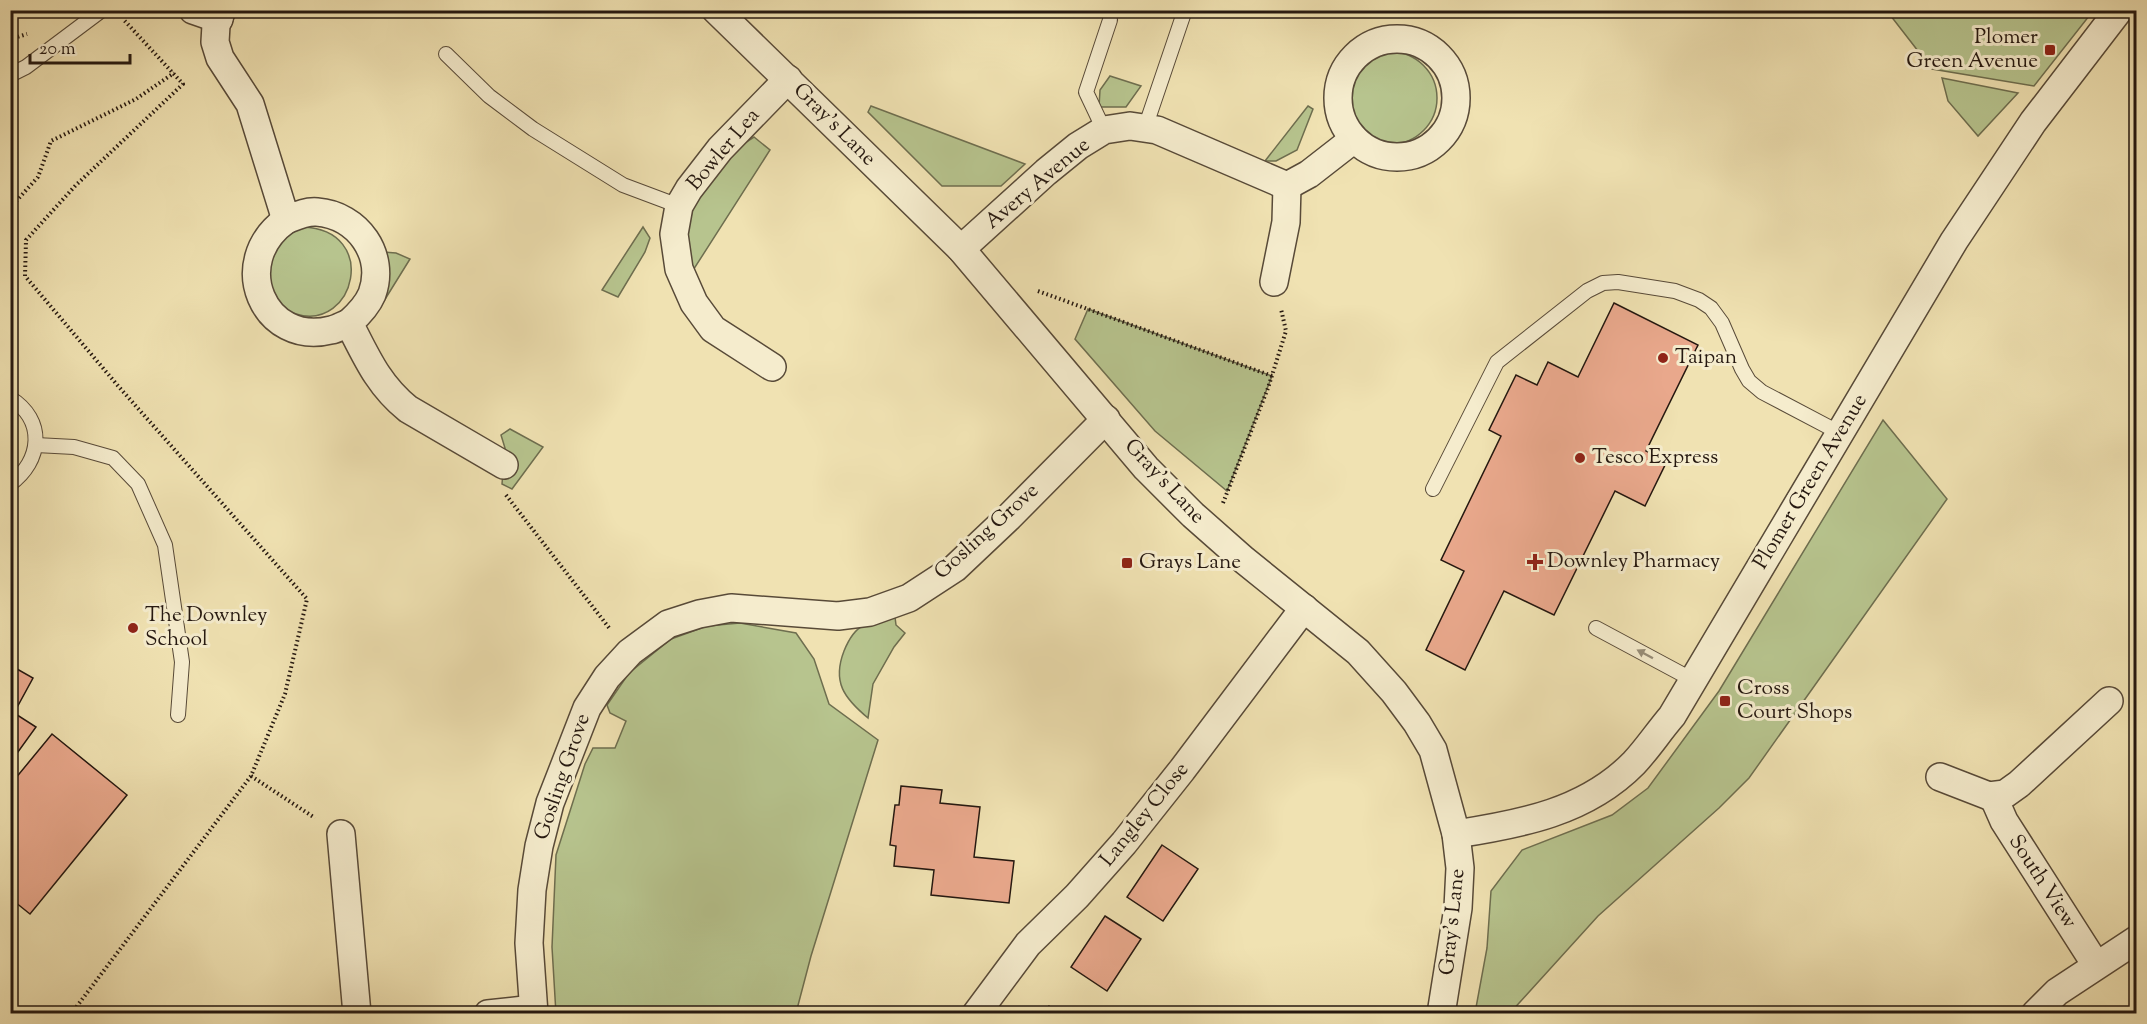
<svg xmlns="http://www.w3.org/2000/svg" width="2147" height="1024" viewBox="0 0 2147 1024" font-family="'Sorts Mill Goudy',serif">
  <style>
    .green { fill: #b7c48e; stroke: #6e6e4f; stroke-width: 1.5 }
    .building { fill: #e9a88c; stroke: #251810; stroke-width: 1.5 }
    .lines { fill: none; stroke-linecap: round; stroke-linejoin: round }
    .service-casing { stroke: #584a38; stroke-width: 16 }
    .minor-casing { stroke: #584a38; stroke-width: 30 }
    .path { stroke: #251810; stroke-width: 4; stroke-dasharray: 1.5 3; stroke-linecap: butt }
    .service { stroke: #f5eccd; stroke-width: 14 }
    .minor { stroke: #f5eccd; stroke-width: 27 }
    .oneway { fill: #978d78 }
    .poi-dot { fill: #8f2418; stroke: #f5eccd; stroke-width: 2 }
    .labels { text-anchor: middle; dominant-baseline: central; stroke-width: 6; stroke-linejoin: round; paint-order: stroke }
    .poi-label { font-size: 21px; fill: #251810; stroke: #f5eccd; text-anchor: start }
    .street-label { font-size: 21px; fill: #251810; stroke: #f5eccd }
  </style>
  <rect width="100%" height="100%" fill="#f0e2b2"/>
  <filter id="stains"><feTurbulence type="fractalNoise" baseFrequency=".00333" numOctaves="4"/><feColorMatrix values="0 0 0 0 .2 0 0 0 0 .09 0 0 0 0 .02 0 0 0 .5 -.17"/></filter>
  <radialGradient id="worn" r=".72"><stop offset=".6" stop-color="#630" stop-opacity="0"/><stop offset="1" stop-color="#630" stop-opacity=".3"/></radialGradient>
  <g class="green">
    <path d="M 1887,11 L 2093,11 L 2034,86 L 1932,69 Z"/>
    <circle cx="1391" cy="98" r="46"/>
    <path d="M 1110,76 L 1141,86 L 1126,107 L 1099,107 L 1100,90 Z"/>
    <path d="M 1942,78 L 2018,93 L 1978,136 L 1948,101 Z"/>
    <path d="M 871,106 L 1025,164 L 1001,186 L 942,186 L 868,112 Z"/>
    <path d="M 1308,106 L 1313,109 L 1297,150 L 1276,161 L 1265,161 Z"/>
    <path d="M 754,137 L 770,150 L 690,275 L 687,231 L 694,205 L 737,148 Z"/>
    <path d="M 303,227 C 380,230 355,332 296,314 C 290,312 280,309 276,304 C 270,296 266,274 263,264 L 276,239 Z"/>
    <path d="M 643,227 L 650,238 L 645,252 L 618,297 L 602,290 Z"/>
    <path d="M 383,252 L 396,253 L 410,259 L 379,309 Z"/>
    <path d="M 1088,309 L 1272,376 L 1227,491 L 1155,431 L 1075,339 Z"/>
    <path d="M 1883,420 L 1947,499 L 1749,778 L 1719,808 L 1598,916 L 1510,1013 L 1475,1013 L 1487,948 L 1491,891 L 1522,850 L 1612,815 L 1648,788 L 1719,691 Z"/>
    <path d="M 510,429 L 543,447 L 512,489 L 502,484 L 505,448 L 501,435 Z"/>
    <path d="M 895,617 L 896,625 L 905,633 L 894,647 L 873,684 L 868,718 C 844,698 832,682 844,651 C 848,641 854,630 864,625 C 873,621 885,619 895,617 Z"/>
    <path d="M 740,623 L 796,633 L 814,659 L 829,704 L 878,740 L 811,956 L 796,1013 L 556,1014 L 552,947 L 556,855 L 585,764 L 593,748 L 615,748 L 626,721 L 610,713 L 607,705 L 629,673 L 671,639 L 707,626 Z"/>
  </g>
  <g class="building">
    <path d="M 1614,303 L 1698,345 L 1646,451 L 1667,461 L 1645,506 L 1615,491 L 1554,615 L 1504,591 L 1465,670 L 1426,650 L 1464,571 L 1441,560 L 1501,436 L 1489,430 L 1516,375 L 1537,385 L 1548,362 L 1578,377 Z"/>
    <path d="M 10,665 L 33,678 L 14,713 L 36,727 L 10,763 Z"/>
    <path d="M 52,734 L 127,795 L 30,914 L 10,898 L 10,785 Z"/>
    <path d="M 901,786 L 942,790 L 940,803 L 980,807 L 974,857 L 1014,861 L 1009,903 L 931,895 L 934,870 L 894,866 L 896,846 L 890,845 L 895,805 L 899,805 Z"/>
    <path d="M 1162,845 L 1198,869 L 1163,921 L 1127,897 Z"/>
    <path d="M 1105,916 L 1141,939 L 1107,991 L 1071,967 Z"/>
    <path d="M 1049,1006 L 1060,1014 L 1043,1014 Z"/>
  </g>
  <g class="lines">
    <g class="service-casing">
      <g id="service">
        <path d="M 446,54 L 489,96 L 533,129 L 623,185 L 679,206"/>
        <path d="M 10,75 L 26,67 L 102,10"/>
        <path d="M 1145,128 L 1185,10"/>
        <path d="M 1104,130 L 1086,92 L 1110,20"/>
        <path d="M 10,398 C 46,420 42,461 10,484"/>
        <path d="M 36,445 L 74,447 L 113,458 L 138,484 L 165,545 L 182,662 L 178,715"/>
        <path d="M 1433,489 L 1497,362 L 1587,291 L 1603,283 L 1618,282 L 1675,291 L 1699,300 L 1711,308 L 1722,323 L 1742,369 L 1749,381 L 1762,392 L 1840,433"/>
        <path d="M 1596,628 L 1693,680"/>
      </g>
    </g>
    <g class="minor-casing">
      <g id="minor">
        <path d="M 193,10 L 219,19"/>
        <path d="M 222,10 L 216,25 L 215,42 L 220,58 L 250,104 L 286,220 C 296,216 306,211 317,212 C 358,215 386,255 372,294 C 367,306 358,315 349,323 C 366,356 378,385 408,409 L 504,465"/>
        <path d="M 716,10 L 961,249 L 1146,468 L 1193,515 L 1244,560 L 1358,652 L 1394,692 L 1417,723 L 1433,750 L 1456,834 L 1460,868 L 1458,908 L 1441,1014"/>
        <circle cx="1397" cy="98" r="59"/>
        <path d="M 286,220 C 227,262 264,347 331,330 C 337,329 343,325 349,323"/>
        <path d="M 961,249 L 1046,172 L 1078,146 L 1104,130 L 1130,126 L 1157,130 L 1287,186 L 1309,174 L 1354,139"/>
        <path d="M 1274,282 L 1286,222 L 1287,186"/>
        <path d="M 772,367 L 713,329 L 694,303 L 679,269 L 674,234 L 679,206 L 689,189 L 720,149 L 788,79"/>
        <path d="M 1940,777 L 1989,796 L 2005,794 L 2019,784 L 2109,701"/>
        <path d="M 1993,796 L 2004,821 L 2096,965"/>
        <path d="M 341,834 L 357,1014"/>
        <path d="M 1456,834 C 1521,824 1586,812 1634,763 C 1648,748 1659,731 1672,716 L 1954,241 L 2033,122 L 2119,10"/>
        <path d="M 488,1014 L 533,1009"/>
        <path d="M 534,1014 L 529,943 L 532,890 L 539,846 L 550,803 L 587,708 L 607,677 L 630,652 L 668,624 L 699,614 L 731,608 L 838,616 L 870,612 L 909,598 L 955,568 L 1009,517 L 1106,419"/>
        <path d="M 976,1014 L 1028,944 L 1077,896 L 1124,843 L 1182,770 L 1304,608"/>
        <path d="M 2035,1014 L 2057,992 L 2136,940"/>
      </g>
    </g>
    <g class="path">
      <path d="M 10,35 L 14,38 L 27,34"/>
      <path d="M 10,208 L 38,177 L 51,141 L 136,99 L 174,73"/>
      <path d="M 1038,291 L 1272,376"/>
      <path d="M 506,495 L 610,629"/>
      <path d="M 1223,503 L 1268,388 L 1286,331 L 1281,309"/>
      <path d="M 251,776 L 315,818"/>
      <path d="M 71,1014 L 251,776 L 285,694 L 307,599 L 119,387 L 25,276 L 26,240 L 76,185 L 183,84 L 123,19"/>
    </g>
    <use href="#service" class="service"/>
    <use href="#minor" class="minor"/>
  </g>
  <defs><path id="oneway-solid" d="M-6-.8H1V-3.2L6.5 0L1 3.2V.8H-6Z" transform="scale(1.5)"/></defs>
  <use class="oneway" href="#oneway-solid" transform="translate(1645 654) rotate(-152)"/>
  <g class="poi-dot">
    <rect x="2044" y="44" width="12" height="12" rx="3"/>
    <circle cx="1663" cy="358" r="6"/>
    <circle cx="1580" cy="458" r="6"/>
    <path d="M1532 553h6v6h6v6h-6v6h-6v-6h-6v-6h6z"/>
    <rect x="1121" y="557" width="12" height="12" rx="3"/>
    <circle cx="133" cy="628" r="6"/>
    <rect x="1719" y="695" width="12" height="12" rx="3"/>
  </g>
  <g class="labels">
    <g class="poi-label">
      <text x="2038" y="38" text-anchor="end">Plomer<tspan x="2038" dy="24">Green Avenue</tspan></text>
      <text x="1675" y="358">Taipan</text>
      <text x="1592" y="458">Tesco Express</text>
      <text x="1547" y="562">Downley Pharmacy</text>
      <text x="1139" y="563">Grays Lane</text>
      <text x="145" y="616">The Downley<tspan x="145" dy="24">School</tspan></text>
      <text x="1737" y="689">Cross<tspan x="1737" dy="24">Court Shops</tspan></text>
    </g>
    <g class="street-label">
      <text transform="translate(834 125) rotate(45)">Gray's Lane</text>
      <text transform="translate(724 150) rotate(-50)">Bowler Lea</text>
      <text transform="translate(1038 184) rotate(-40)">Avery Avenue</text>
      <text transform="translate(1164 482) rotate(47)">Gray's Lane</text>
      <text transform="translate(1811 482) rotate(-59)">Plomer Green Avenue</text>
      <text transform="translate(987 532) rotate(-42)">Gosling Grove</text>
      <text transform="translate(563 777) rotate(-71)">Gosling Grove</text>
      <text transform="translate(1145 815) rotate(-51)">Langley Close</text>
      <text transform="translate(2042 882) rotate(57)">South View</text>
      <text transform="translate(1453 922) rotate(-84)">Gray's Lane</text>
    </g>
  </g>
  <rect width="2147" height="1024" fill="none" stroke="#f0e2b2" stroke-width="36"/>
  <rect x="12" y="12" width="2123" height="1000" fill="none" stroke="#251810" stroke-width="3"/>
  <rect x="18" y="18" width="2111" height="988" fill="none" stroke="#251810" stroke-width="1.5"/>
  <path d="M30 54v9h100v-9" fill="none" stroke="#251810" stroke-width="3"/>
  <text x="39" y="54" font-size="18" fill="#251810" stroke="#f5eccd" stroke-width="4.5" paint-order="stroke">20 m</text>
  <rect width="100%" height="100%" filter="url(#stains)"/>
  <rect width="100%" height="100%" fill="url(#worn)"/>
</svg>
